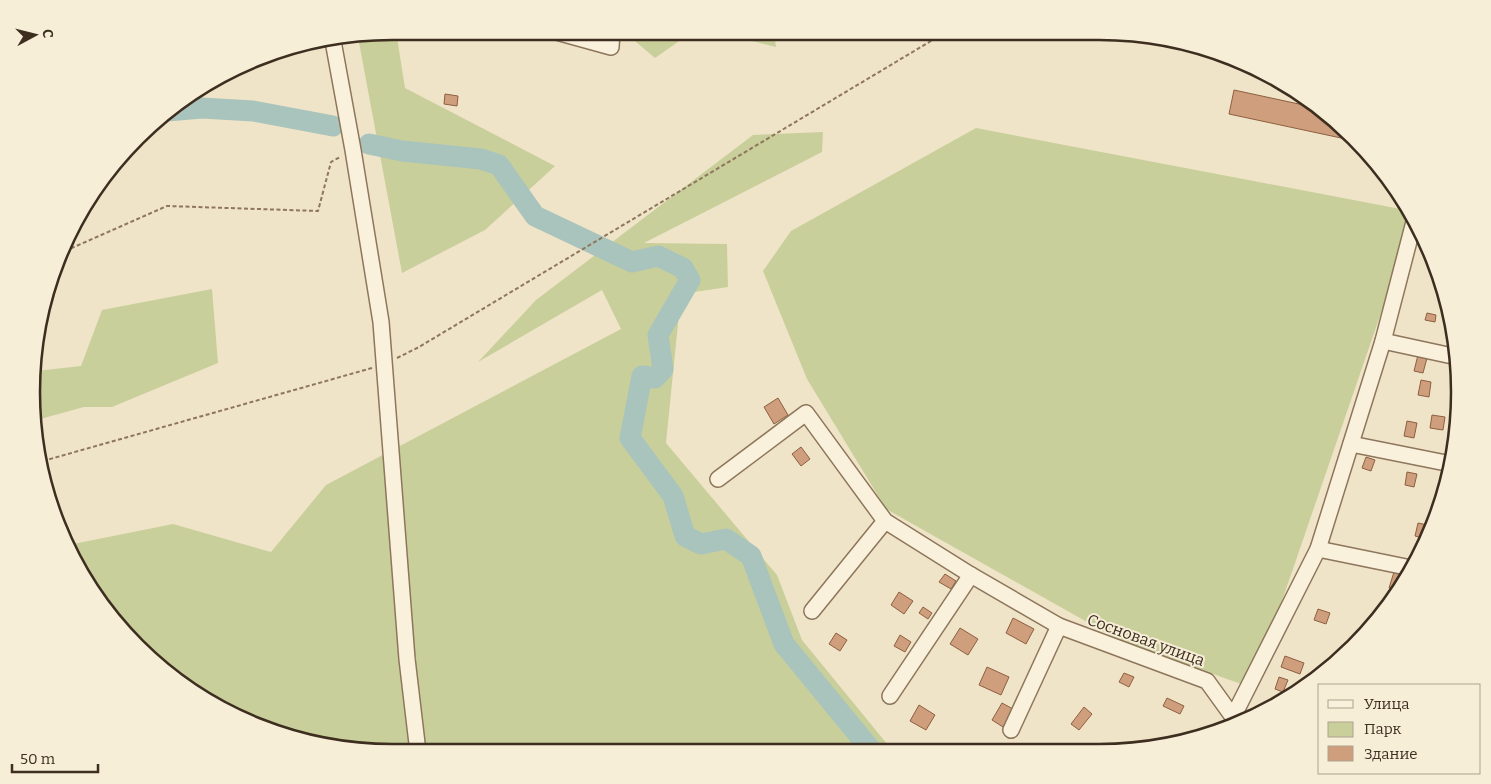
<svg xmlns="http://www.w3.org/2000/svg" width="1491" height="784" viewBox="0 0 1491 784" font-family="Bitter,serif">
  <style>
    .green { fill: #c9cf9b }
    .lines { fill: none; stroke-linecap: round; stroke-linejoin: round }
    .river { stroke: #a9c4bc; stroke-width: 21 }
    .building { fill: #cf9f7d; stroke: #8d5f41 }
    .minor-casing { stroke: #8d765c; stroke-width: 18 }
    .path { stroke: #8d765c; stroke-width: 2; stroke-dasharray: 4 2.5; stroke-linecap: butt }
    .minor { stroke: #faf1dc; stroke-width: 15 }
    .labels { text-anchor: middle; dominant-baseline: central; stroke-width: 4; stroke-linejoin: round; paint-order: stroke }
    .street-label { font-size: 16px; fill: #3d2e20; stroke: #f7eed8 }
    .rim { fill: none; stroke: #3d2e20; stroke-width: 2.5 }
  </style>
  <rect width="100%" height="100%" fill="#f0e4c8"/>
  <g class="green">
    <path d="M 396,31 L 405,88 L 555,166 L 485,230 L 402,273 L 358,37 Z"/>
    <path d="M 623,31 L 692,32 L 655,58 Z"/>
    <path d="M 716,32 L 774,32 L 776,47 Z"/>
    <path d="M 976,128 L 1411,211 L 1414,217 L 1252,688 L 1119,640 L 886,509 L 807,379 L 763,271 L 791,231 Z"/>
    <path d="M 823,132 L 822,152 L 644,243 L 727,244 L 728,287 L 681,294 L 666,443 L 777,575 L 802,640 L 892,750 L 369,752 L 299,741 L 232,715 L 173,678 L 121,630 L 68,545 L 173,524 L 271,552 L 326,485 L 621,329 L 602,290 L 478,362 L 536,300 L 753,135 Z"/>
    <path d="M 212,289 L 218,363 L 112,407 L 84,407 L 33,421 L 32,416 L 36,371 L 81,366 L 102,310 Z"/>
  </g>
  <g class="lines">
    <g class="river">
      <path d="M 167,111 L 202,108 L 253,111 L 333,126"/>
      <path d="M 369,144 L 402,151 L 481,159 L 499,165 L 535,216 L 632,262 L 658,256 L 683,268 L 690,280 L 658,335 L 663,369 L 655,378 L 642,376 L 630,438 L 673,496 L 685,536 L 701,544 L 726,539 L 751,556 L 784,644 L 871,750"/>
    </g>
  </g>
  <g class="building">
    <path d="M 1234,90 L 1322,109 L 1355,141 L 1229,114 Z"/>
    <path d="M 445,94 L 458,96 L 457,106 L 444,104 Z"/>
    <path d="M 1427,313 L 1436,315 L 1435,322 L 1425,320 Z"/>
    <path d="M 1418,355 L 1427,358 L 1423,373 L 1414,371 Z"/>
    <path d="M 1421,380 L 1431,382 L 1429,397 L 1418,395 Z"/>
    <path d="M 778,398 L 788,415 L 774,424 L 764,407 Z"/>
    <path d="M 1432,415 L 1445,417 L 1443,430 L 1430,428 Z"/>
    <path d="M 1407,421 L 1417,423 L 1414,438 L 1404,436 Z"/>
    <path d="M 801,447 L 810,459 L 801,466 L 792,454 Z"/>
    <path d="M 1366,457 L 1375,460 L 1371,471 L 1362,468 Z"/>
    <path d="M 1407,472 L 1417,474 L 1414,487 L 1405,485 Z"/>
    <path d="M 1418,523 L 1432,526 L 1427,539 L 1415,536 Z"/>
    <path d="M 1394,572 L 1402,575 L 1397,590 L 1389,588 Z"/>
    <path d="M 945,574 L 956,581 L 951,589 L 939,582 Z"/>
    <path d="M 899,592 L 913,601 L 904,614 L 891,605 Z"/>
    <path d="M 923,607 L 932,613 L 928,619 L 919,613 Z"/>
    <path d="M 1318,609 L 1330,613 L 1326,624 L 1314,620 Z"/>
    <path d="M 1013,618 L 1034,629 L 1026,644 L 1006,633 Z"/>
    <path d="M 960,628 L 978,639 L 968,655 L 950,644 Z"/>
    <path d="M 836,633 L 847,640 L 840,651 L 829,644 Z"/>
    <path d="M 900,635 L 911,642 L 905,652 L 894,646 Z"/>
    <path d="M 1285,656 L 1304,663 L 1300,674 L 1281,667 Z"/>
    <path d="M 987,667 L 1009,677 L 1001,695 L 979,685 Z"/>
    <path d="M 1124,673 L 1134,677 L 1129,687 L 1119,682 Z"/>
    <path d="M 1279,677 L 1288,680 L 1283,692 L 1275,689 Z"/>
    <path d="M 1167,698 L 1184,706 L 1180,714 L 1163,706 Z"/>
    <path d="M 1002,703 L 1013,709 L 1003,727 L 992,720 Z"/>
    <path d="M 919,705 L 935,715 L 926,730 L 910,721 Z"/>
    <path d="M 1084,707 L 1092,714 L 1079,730 L 1071,724 Z"/>
  </g>
  <g class="lines">
    <g class="minor-casing">
      <g id="minor">
        <path d="M 553,31 L 611,47 L 612,31"/>
        <path d="M 333,41 L 353,150 L 381,322 L 407,659 L 418,752"/>
        <path d="M 1383,341 L 1457,357"/>
        <path d="M 1351,444 L 1451,464"/>
        <path d="M 718,479 L 806,413 L 885,521 L 971,575 L 1059,626 L 1207,681 L 1233,717 L 1240,724"/>
        <path d="M 1318,549 L 1411,568"/>
        <path d="M 812,611 L 885,521"/>
        <path d="M 890,696 L 971,575"/>
        <path d="M 1233,717 L 1318,549 L 1383,341 L 1415,218"/>
        <path d="M 1011,730 L 1059,626"/>
      </g>
    </g>
    <g class="path">
      <path d="M 65,251 L 167,206 L 318,211 L 331,162 L 340,157"/>
      <path d="M 397,358 L 419,347 L 946,32"/>
      <path d="M 43,461 L 372,368"/>
    </g>
    <use href="#minor" class="minor"/>
  </g>
  <g class="labels">
    <g class="street-label">
      <text transform="translate(1146 640) rotate(20)">Сосновая улица</text>
    </g>
  </g>
  <path d="M0 0H1491V784H0ZM392 40H1099A352 352 0 0 1 1451 392V392A352 352 0 0 1 1099 744H392A352 352 0 0 1 40 392V392A352 352 0 0 1 392 40Z" fill="#f7eed8" fill-rule="evenodd"/>
  <path class="rim" d="M392 40H1099A352 352 0 0 1 1451 392V392A352 352 0 0 1 1099 744H392A352 352 0 0 1 40 392V392A352 352 0 0 1 392 40Z"/>
  <rect x="1318" y="684" width="162" height="90" fill="#f7eed8" stroke="#ada18e"/>
  <rect x="1328" y="700" width="25" height="8" fill="#faf1dc" stroke="#ada18e"/>
  <text x="1364" y="709" font-size="15" fill="#3d2e20">Улица</text>
  <rect x="1328" y="722" width="25" height="15" fill="#c9cf9b" stroke="#ada18e"/>
  <text x="1364" y="734" font-size="15" fill="#3d2e20">Парк</text>
  <rect x="1328" y="746" width="25" height="15" fill="#cf9f7d" stroke="#ada18e"/>
  <text x="1364" y="759" font-size="15" fill="#3d2e20">Здание</text>
  <g transform="translate(35 35) rotate(83)" stroke="#f7eed8" stroke-width="4" paint-order="stroke">
  <path d="M0-4L9 19L0 12L-9 19Z" fill="#3d2e20"/>
  <text y="-8" font-size="14" font-weight="bold" text-anchor="middle" fill="#3d2e20">С</text>
  </g>
  <path d="M12 764v8h86v-8" fill="none" stroke="#3d2e20" stroke-width="2.5"/>
  <text x="20" y="764" font-size="15" fill="#3d2e20" stroke="#f7eed8" stroke-width="4" paint-order="stroke">50 m</text>
</svg>
